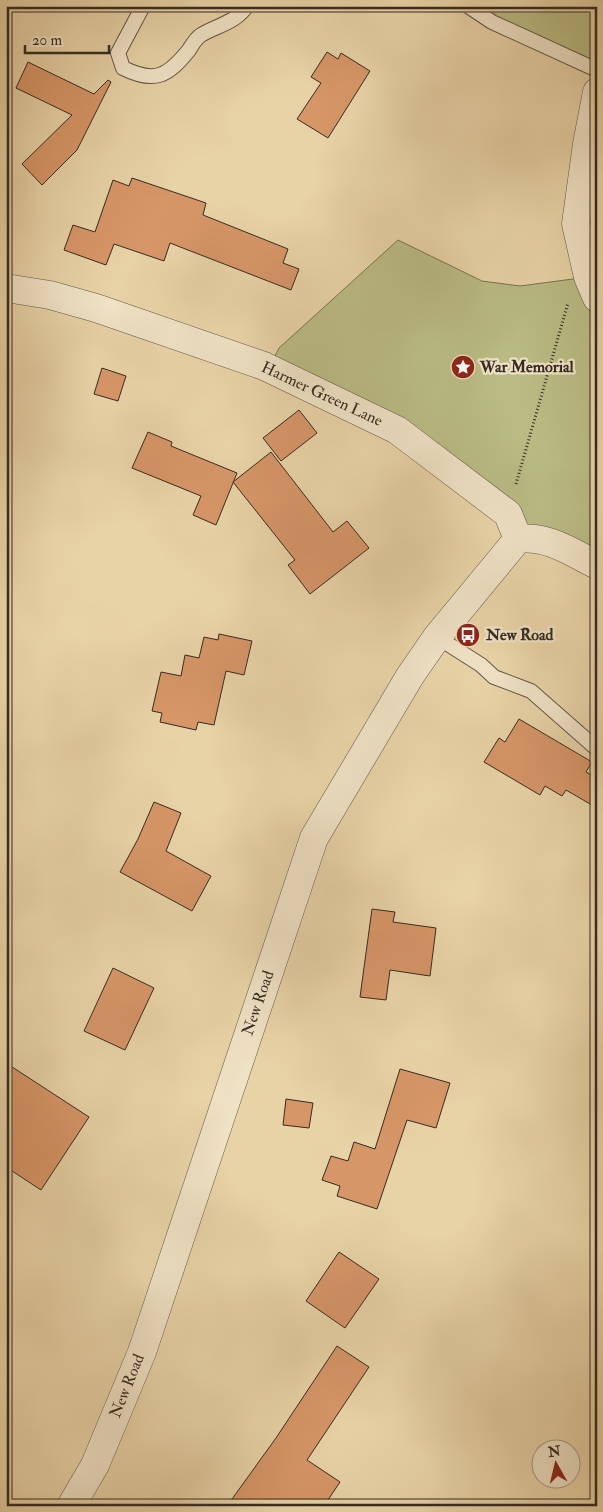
<svg xmlns="http://www.w3.org/2000/svg" width="603" height="1512" viewBox="0 0 603 1512" font-family="'IM FELL Double Pica',serif">
  <style>
    .green { fill: #babb84; stroke: #787353 }
    .building { fill: #d79668; stroke: #352b22 }
    .lines { fill: none; stroke-linecap: round; stroke-linejoin: round }
    .service-casing { stroke: #625543; stroke-width: 16 }
    .minor-casing { stroke: #625543; stroke-width: 29 }
    .tertiary-casing { stroke: #625543; stroke-width: 29 }
    .path { stroke: #352b22; stroke-width: 3; stroke-dasharray: 1 2.5; stroke-linecap: butt }
    .service { stroke: #f0e2c6; stroke-width: 14 }
    .minor { stroke: #f0e2c6; stroke-width: 28 }
    .tertiary { stroke: #f0e2c6; stroke-width: 28 }
    .labels { text-anchor: middle; dominant-baseline: central; stroke-width: 4.5; stroke-linejoin: round; paint-order: stroke }
    .poi-label { font-size: 16px; font-weight: bold; fill: #352b22; stroke: #f0e2c6; text-anchor: start }
    .street-label { font-size: 16px; fill: #352b22; stroke: #f0e2c6 }
  </style>
  <rect width="100%" height="100%" fill="#e8d3a7"/>
  <filter id="stains"><feTurbulence type="fractalNoise" baseFrequency=".004" numOctaves="4"/><feColorMatrix values="0 0 0 0 .2 0 0 0 0 .09 0 0 0 0 .02 0 0 0 .5 -.17"/></filter>
  <radialGradient id="worn" r=".72"><stop offset=".6" stop-color="#630" stop-opacity="0"/><stop offset="1" stop-color="#630" stop-opacity=".3"/></radialGradient>
  <g class="green">
    <path d="M 474,6 L 597,6 L 597,70 Z"/>
    <path d="M 398,240 L 482,281 L 520,286 L 588,277 L 597,298 L 597,565 L 508,514 L 269,368 L 279,348 Z"/>
  </g>
  <g class="building">
    <path d="M 327,52 L 338,59 L 341,53 L 370,71 L 328,138 L 297,119 L 321,83 L 311,77 Z"/>
    <path d="M 28,62 L 94,94 L 108,80 L 111,82 L 77,150 L 42,185 L 22,164 L 72,115 L 16,88 Z"/>
    <path d="M 132,178 L 206,203 L 203,215 L 288,249 L 283,263 L 299,269 L 291,290 L 170,243 L 164,261 L 114,244 L 106,265 L 64,250 L 73,225 L 95,232 L 113,180 L 129,186 Z"/>
    <path d="M 102,368 L 126,376 L 118,401 L 94,394 Z"/>
    <path d="M 299,410 L 317,433 L 281,461 L 263,438 Z"/>
    <path d="M 148,432 L 172,442 L 171,446 L 237,473 L 216,525 L 193,515 L 201,496 L 132,468 Z"/>
    <path d="M 271,452 L 333,532 L 347,521 L 369,548 L 310,594 L 288,565 L 295,560 L 233,482 Z"/>
    <path d="M 219,634 L 252,641 L 244,675 L 226,671 L 214,725 L 198,722 L 196,730 L 160,722 L 162,713 L 152,711 L 161,672 L 181,676 L 185,655 L 199,658 L 204,637 L 218,640 Z"/>
    <path d="M 519,719 L 592,762 L 586,772 L 597,778 L 597,808 L 566,790 L 562,796 L 545,786 L 540,795 L 484,762 L 499,738 L 505,742 Z"/>
    <path d="M 154,802 L 181,813 L 166,851 L 211,876 L 192,911 L 120,872 L 138,839 Z"/>
    <path d="M 372,909 L 395,912 L 393,922 L 436,928 L 430,976 L 390,970 L 386,1000 L 360,997 Z"/>
    <path d="M 113,968 L 154,988 L 125,1050 L 84,1031 Z"/>
    <path d="M 6,1063 L 89,1117 L 41,1190 L 6,1167 Z"/>
    <path d="M 400,1069 L 450,1083 L 436,1128 L 407,1120 L 377,1209 L 337,1196 L 340,1186 L 322,1180 L 331,1156 L 348,1161 L 354,1142 L 375,1149 Z"/>
    <path d="M 286,1099 L 313,1103 L 309,1128 L 283,1125 Z"/>
    <path d="M 339,1252 L 379,1279 L 345,1328 L 306,1301 Z"/>
    <path d="M 337,1346 L 369,1367 L 307,1460 L 340,1482 L 324,1506 L 227,1506 L 276,1438 Z"/>
  </g>
  <g class="lines">
    <g class="service-casing">
      <g id="service">
        <path d="M 143,6 L 118,53 L 123,68 C 155,84 168,76 189,50 C 192,45 196,38 201,35 C 218,25 235,23 247,6"/>
        <path d="M 468,6 L 492,22 L 597,70"/>
        <path d="M 437,637 L 481,665 L 494,677 L 531,691 L 597,749"/>
      </g>
    </g>
    <g class="minor-casing">
      <path id="minor" d="M 6,288 L 50,295 L 96,308 L 264,366 L 397,430 L 508,514 L 518,539"/>
    </g>
    <g class="tertiary-casing">
      <g id="tertiary">
        <path d="M 597,92 L 587,144 L 576,224 L 588,277 L 597,298"/>
        <path d="M 71,1506 L 95,1465 L 142,1352 L 314,838 L 410,676 L 437,637 L 518,539 C 547,535 571,552 597,565"/>
      </g>
    </g>
    <path class="path" d="M 516,484 L 568,303"/>
    <use href="#service" class="service"/>
    <use href="#minor" class="minor"/>
    <use href="#tertiary" class="tertiary"/>
  </g>
  <defs>
    <g id="sight-disc" transform="scale(1.25)"><circle r="9.5" fill="#8f2418" stroke="#f0e2c6"/><path d="M0-6L1.8-2.2L6-1.7L2.9 1.2L3.7 5.4L0 3.3L-3.7 5.4L-2.9 1.2L-6-1.7L-1.8-2.2Z" fill="#fff"/></g>
    <g id="bus-disc" transform="scale(1.25)"><circle r="9.5" fill="#8f2418" stroke="#f0e2c6"/><path d="M-5-6H5V4H4V6H2V4H-2V6H-4V4H-5ZM-3.5-4V0h7V-4ZM-3.5 1.2v1.5H-2V1.2ZM2 1.2v1.5H3.5V1.2Z" fill="#fff"/></g>
  </defs>
  <g fill-rule="evenodd">
    <use href="#sight-disc" x="463" y="367"/>
    <use href="#bus-disc" x="468" y="635"/>
  </g>
  <g class="labels">
    <g class="poi-label">
      <text x="480" y="367">War Memorial</text>
      <text x="486" y="635">New Road</text>
    </g>
    <g class="street-label">
      <text transform="translate(322 394) rotate(25)">Harmer Green Lane</text>
      <text transform="translate(258 1003) rotate(-71)">New Road</text>
      <text transform="translate(127 1386) rotate(-68)">New Road</text>
    </g>
  </g>
  <rect width="603" height="1512" fill="none" stroke="#e8d3a7" stroke-width="25"/>
  <rect x="8" y="8" width="588" height="1497" fill="none" stroke="#352b22" stroke-width="2.5"/>
  <rect x="12" y="12" width="578" height="1487" fill="none" stroke="#352b22"/>
  <g transform="translate(556 1464) rotate(352)"><circle r="24" fill="#f0e2c6" stroke="#a59984"/>
  <path d="M0-4L9 19L0 12L-9 19Z" fill="#8f2418"/>
  <text y="-8" font-size="14" font-weight="bold" text-anchor="middle" fill="#352b22">N</text>
  </g>
  <path d="M25 45v8h84v-8" fill="none" stroke="#352b22" stroke-width="2.5"/>
  <text x="32" y="45" font-size="15" fill="#352b22" stroke="#f0e2c6" stroke-width="4" paint-order="stroke">20 m</text>
  <rect width="100%" height="100%" filter="url(#stains)"/>
  <rect width="100%" height="100%" fill="url(#worn)"/>
</svg>
